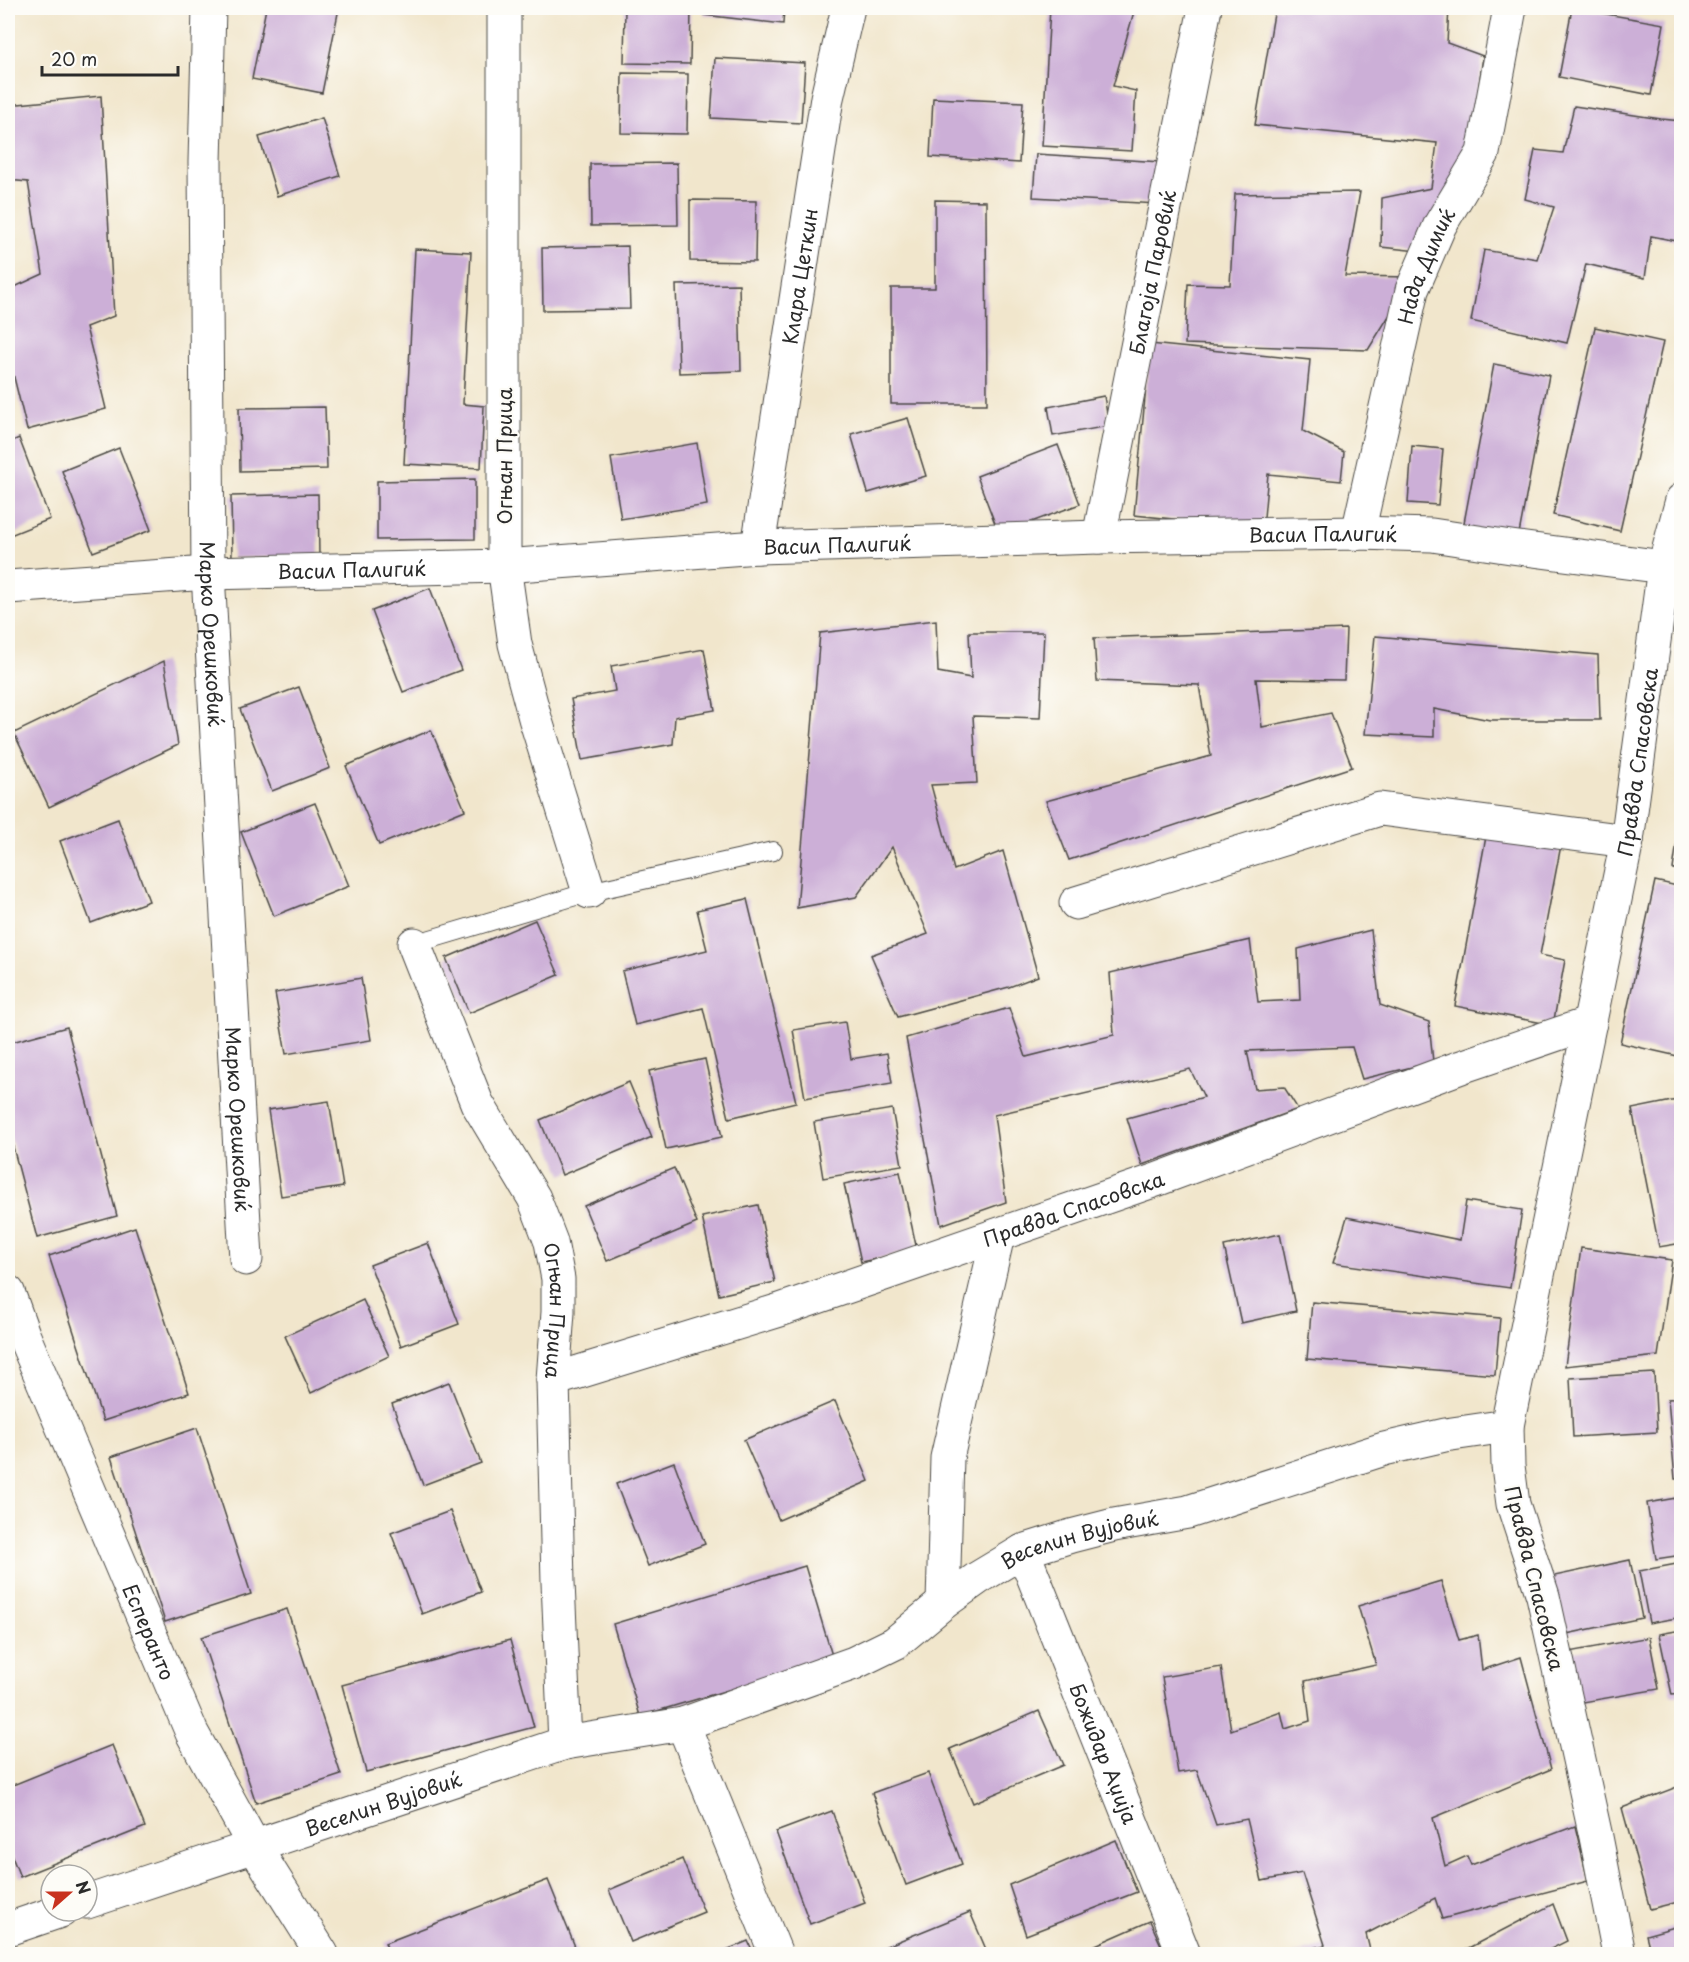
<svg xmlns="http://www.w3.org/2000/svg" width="1689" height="1962" viewBox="0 0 1689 1962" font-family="'Playpen Sans',sans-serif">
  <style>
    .building { fill: #ccafd7 }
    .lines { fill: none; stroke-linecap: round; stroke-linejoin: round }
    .lane-casing { stroke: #494743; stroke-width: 20 }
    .street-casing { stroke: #494743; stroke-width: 35 }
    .lane { stroke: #fff; stroke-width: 18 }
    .street { stroke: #fff; stroke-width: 33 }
    .labels { text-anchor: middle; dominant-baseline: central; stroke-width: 4.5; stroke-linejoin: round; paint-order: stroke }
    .street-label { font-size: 20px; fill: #2b2b2b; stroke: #fdfcf7 }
  </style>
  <rect width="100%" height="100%" fill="#fdfcf7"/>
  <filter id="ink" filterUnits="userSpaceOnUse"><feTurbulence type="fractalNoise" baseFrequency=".0167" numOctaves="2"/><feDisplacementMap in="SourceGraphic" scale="12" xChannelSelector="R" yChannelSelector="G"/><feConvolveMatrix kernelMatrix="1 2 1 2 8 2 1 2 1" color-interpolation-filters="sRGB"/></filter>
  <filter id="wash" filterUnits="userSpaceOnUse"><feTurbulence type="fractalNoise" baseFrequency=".008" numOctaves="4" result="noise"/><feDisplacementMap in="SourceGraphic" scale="24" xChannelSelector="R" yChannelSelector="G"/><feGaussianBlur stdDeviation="1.35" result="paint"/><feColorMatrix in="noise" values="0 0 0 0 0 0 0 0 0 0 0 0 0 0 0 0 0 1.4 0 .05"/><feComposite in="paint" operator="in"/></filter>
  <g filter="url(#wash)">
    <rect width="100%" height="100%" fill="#f1e6cc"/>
    <g id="blocks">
      <g class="building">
        <path d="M 266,8 L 339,8 L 322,93 L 252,79 Z"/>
        <path d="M 625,8 L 691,8 L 690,64 L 624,63 Z"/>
        <path d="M 705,8 L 784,8 L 783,24 L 704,15 Z"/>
        <path d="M 1050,8 L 1135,8 L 1113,86 L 1136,91 L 1132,151 L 1042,146 Z"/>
        <path d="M 1275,8 L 1449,8 L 1447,43 L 1483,56 L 1469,157 L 1418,251 L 1381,247 L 1382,198 L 1431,188 L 1437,143 L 1255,125 Z"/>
        <path d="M 1572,8 L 1664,24 L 1651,95 L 1559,77 Z"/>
        <path d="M 715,58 L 805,63 L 801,123 L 711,118 Z"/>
        <path d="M 622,73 L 688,74 L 687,134 L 621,133 Z"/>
        <path d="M 101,96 L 114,316 L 86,327 L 106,409 L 27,430 L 8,353 L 8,290 L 43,274 L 28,182 L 8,180 L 8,105 Z"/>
        <path d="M 933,98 L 1023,102 L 1019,163 L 930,157 Z"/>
        <path d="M 1574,106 L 1661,119 L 1682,121 L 1682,242 L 1651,236 L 1645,278 L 1586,264 L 1567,343 L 1471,321 L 1484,250 L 1537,259 L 1554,207 L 1525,199 L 1535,150 L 1563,153 Z"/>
        <path d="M 322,118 L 340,176 L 277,196 L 259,137 Z"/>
        <path d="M 1036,154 L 1161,162 L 1158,204 L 1033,197 Z"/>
        <path d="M 677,163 L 678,225 L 591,226 L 590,164 Z"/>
        <path d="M 1360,192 L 1345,276 L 1413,277 L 1368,350 L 1185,344 L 1188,284 L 1230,285 L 1235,194 Z"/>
        <path d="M 690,200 L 756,201 L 755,262 L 690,261 Z"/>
        <path d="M 935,200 L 986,201 L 987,404 L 891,404 L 891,288 L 935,288 Z"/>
        <path d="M 628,246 L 630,309 L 543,310 L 542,248 Z"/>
        <path d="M 415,249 L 471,252 L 463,404 L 484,406 L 481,468 L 404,464 Z"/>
        <path d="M 739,284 L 741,371 L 679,373 L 676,285 Z"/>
        <path d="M 1595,327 L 1663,342 L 1620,531 L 1553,515 Z"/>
        <path d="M 1150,344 L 1310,360 L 1303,431 L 1344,452 L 1341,481 L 1268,474 L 1263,528 L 1134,515 Z"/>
        <path d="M 1494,364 L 1549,375 L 1518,539 L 1463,528 Z"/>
        <path d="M 1104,396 L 1109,426 L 1053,436 L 1048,407 Z"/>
        <path d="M 325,407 L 327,469 L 240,471 L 239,408 Z"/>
        <path d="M 908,418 L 926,476 L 868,493 L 851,434 Z"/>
        <path d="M 19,438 L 50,519 L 8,536 L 8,443 Z"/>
        <path d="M 697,443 L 707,505 L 621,519 L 611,458 Z"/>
        <path d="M 1058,445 L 1080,504 L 999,534 L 977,476 Z"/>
        <path d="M 1412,446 L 1443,449 L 1438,505 L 1408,503 Z"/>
        <path d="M 119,448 L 151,530 L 93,552 L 62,471 Z"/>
        <path d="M 475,479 L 475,539 L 377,540 L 377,481 Z"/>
        <path d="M 318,494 L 319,556 L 232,558 L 231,496 Z"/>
        <path d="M 430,588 L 461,670 L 403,692 L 372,611 Z"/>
        <path d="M 936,620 L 938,672 L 971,678 L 969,632 L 1044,632 L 1040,718 L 973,716 L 977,783 L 931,785 L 954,870 L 1003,851 L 1038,976 L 1009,987 L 898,1017 L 871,955 L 928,934 L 892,847 L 856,897 L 797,908 L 820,633 Z"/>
        <path d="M 1346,629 L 1344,680 L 1256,679 L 1262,727 L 1331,713 L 1352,767 L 1069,860 L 1046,801 L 1211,756 L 1199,685 L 1097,681 L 1094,638 Z"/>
        <path d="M 1375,636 L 1598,655 L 1600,720 L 1490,720 L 1434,709 L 1434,737 L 1365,734 Z"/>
        <path d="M 704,649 L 715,710 L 675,717 L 673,744 L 582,760 L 571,699 L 615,691 L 611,666 Z"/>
        <path d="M 164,661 L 178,745 L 49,807 L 14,733 Z"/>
        <path d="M 299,687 L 330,768 L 272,791 L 240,709 Z"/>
        <path d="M 431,730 L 465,810 L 379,845 L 346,766 Z"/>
        <path d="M 315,803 L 349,886 L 274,916 L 241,832 Z"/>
        <path d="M 118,819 L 149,901 L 91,923 L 60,841 Z"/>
        <path d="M 1680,822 L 1682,822 L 1682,870 L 1673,869 Z"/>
        <path d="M 1487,831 L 1561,845 L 1540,955 L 1565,960 L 1553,1025 L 1455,1006 Z"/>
        <path d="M 1655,881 L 1682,887 L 1682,1057 L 1620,1043 Z"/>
        <path d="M 747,899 L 796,1102 L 729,1118 L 703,1008 L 635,1025 L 622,971 L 707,950 L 697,910 Z"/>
        <path d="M 535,920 L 559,975 L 469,1013 L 446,958 Z"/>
        <path d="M 1371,930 L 1380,1005 L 1429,1022 L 1433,1062 L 1362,1079 L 1352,1047 L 1247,1051 L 1255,1089 L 1284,1087 L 1298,1109 L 1142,1165 L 1127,1118 L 1204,1097 L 1190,1069 L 994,1115 L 1006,1202 L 941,1225 L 906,1038 L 1009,1008 L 1026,1057 L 1114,1035 L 1110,973 L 1250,940 L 1258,1002 L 1300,1000 L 1298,949 Z"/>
        <path d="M 361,978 L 371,1040 L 286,1054 L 275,993 Z"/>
        <path d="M 845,1022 L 851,1059 L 887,1053 L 892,1083 L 805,1098 L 793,1030 Z"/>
        <path d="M 67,1027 L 117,1216 L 37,1238 L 8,1128 L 8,1043 Z"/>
        <path d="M 705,1059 L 722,1137 L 666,1149 L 649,1071 Z"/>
        <path d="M 629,1082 L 652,1137 L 562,1175 L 540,1120 Z"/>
        <path d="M 1682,1099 L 1682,1243 L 1659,1247 L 1632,1109 Z"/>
        <path d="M 329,1101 L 343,1187 L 281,1196 L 268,1110 Z"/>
        <path d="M 892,1109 L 902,1165 L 823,1178 L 814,1122 Z"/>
        <path d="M 674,1168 L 697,1223 L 607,1261 L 584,1206 Z"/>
        <path d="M 900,1172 L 917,1250 L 861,1262 L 844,1184 Z"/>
        <path d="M 1466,1201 L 1522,1210 L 1510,1288 L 1333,1263 L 1347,1217 L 1460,1240 Z"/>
        <path d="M 758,1205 L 775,1282 L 719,1295 L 702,1217 Z"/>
        <path d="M 135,1227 L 189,1393 L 103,1421 L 49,1256 Z"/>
        <path d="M 1280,1234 L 1296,1311 L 1241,1323 L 1224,1246 Z"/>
        <path d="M 428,1243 L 459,1324 L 401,1346 L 370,1265 Z"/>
        <path d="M 1581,1248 L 1672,1260 L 1658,1356 L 1565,1366 Z"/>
        <path d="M 363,1300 L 389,1356 L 311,1393 L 285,1336 Z"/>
        <path d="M 1312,1302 L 1500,1318 L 1495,1375 L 1307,1359 Z"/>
        <path d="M 1654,1373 L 1657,1432 L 1573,1437 L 1570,1378 Z"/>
        <path d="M 449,1382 L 481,1463 L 423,1485 L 392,1404 Z"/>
        <path d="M 1682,1398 L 1682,1479 L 1675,1479 L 1668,1399 Z"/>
        <path d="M 835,1401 L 869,1481 L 779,1520 L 744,1440 Z"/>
        <path d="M 197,1428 L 251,1594 L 165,1622 L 111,1457 Z"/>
        <path d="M 674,1462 L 705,1544 L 648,1566 L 616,1484 Z"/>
        <path d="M 1682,1497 L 1682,1555 L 1656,1559 L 1647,1503 Z"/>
        <path d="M 450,1511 L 481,1592 L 422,1614 L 391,1533 Z"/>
        <path d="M 1630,1560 L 1642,1618 L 1557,1636 L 1545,1578 Z"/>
        <path d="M 1682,1563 L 1682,1617 L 1649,1623 L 1639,1571 Z"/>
        <path d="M 805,1566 L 833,1659 L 640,1716 L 613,1624 Z"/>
        <path d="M 1441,1581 L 1459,1640 L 1478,1635 L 1482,1670 L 1521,1657 L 1551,1769 L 1433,1818 L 1445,1866 L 1467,1856 L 1471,1865 L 1575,1826 L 1588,1881 L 1442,1919 L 1435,1898 L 1366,1934 L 1371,1954 L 1292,1954 L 1325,1945 L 1302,1873 L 1262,1881 L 1247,1819 L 1216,1825 L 1197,1770 L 1178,1773 L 1162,1677 L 1221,1667 L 1231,1730 L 1281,1712 L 1285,1729 L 1310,1721 L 1305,1681 L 1376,1665 L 1358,1606 Z"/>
        <path d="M 287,1609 L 341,1775 L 256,1803 L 201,1637 Z"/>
        <path d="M 1682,1630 L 1682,1694 L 1672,1695 L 1659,1634 Z"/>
        <path d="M 1649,1637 L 1659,1689 L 1572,1704 L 1563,1653 Z"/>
        <path d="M 510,1640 L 534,1727 L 366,1772 L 342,1685 Z"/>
        <path d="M 1039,1711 L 1063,1765 L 973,1803 L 950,1749 Z"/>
        <path d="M 112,1745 L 145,1827 L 20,1877 L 8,1846 L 8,1787 Z"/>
        <path d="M 928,1773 L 962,1864 L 906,1885 L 872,1793 Z"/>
        <path d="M 1682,1785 L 1682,1901 L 1650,1909 L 1622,1808 Z"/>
        <path d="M 832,1811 L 865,1903 L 810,1924 L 776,1832 Z"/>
        <path d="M 1116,1840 L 1137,1892 L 1026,1935 L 1009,1885 Z"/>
        <path d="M 682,1859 L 704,1912 L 631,1942 L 609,1890 Z"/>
        <path d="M 548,1880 L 578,1954 L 390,1954 L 385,1943 Z"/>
        <path d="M 1553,1904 L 1567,1941 L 1541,1954 L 1457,1954 Z"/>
        <path d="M 970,1912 L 988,1954 L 867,1954 Z"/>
        <path d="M 1150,1921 L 1165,1954 L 1075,1954 Z"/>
        <path d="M 1682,1925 L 1682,1954 L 1651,1954 L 1646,1935 Z"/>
        <path d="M 748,1941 L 754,1954 L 717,1954 Z"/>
      </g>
    </g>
  </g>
  <g filter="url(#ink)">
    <use href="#blocks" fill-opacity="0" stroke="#494743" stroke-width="1.5"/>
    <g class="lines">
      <g class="lane-casing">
        <path id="lane" d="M 414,944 L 589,892 L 773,851"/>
      </g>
      <g class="street-casing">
        <g id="street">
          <path id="s1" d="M 209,8 L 205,162 L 208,573 L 246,1259"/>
          <path d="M 504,8 L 504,566 L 515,644 L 535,718 L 589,892"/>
          <path id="s2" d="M 1358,533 L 1412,290 L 1440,225 L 1483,153 L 1510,8"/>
          <path id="s3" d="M 1099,537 L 1205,8"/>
          <path id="s4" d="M 758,547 L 827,98 L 848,8"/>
          <path id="s5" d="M 8,587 L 208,573 L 504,566 L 758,547 L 1099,537 L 1358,533 L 1432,535 L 1511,547 L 1664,567"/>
          <path d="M 1076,903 L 1380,809 L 1627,841"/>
          <path id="s6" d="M 414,944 L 477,1103 L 534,1198 L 551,1242 L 558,1279 L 558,1312 L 553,1380 L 558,1582 L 565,1743"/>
          <path id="s7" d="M 8,1292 L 23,1334 L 192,1733 L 254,1846 L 322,1954"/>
          <path id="s8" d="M 553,1380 L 780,1310 L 1156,1180 L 1461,1067 L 1590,1023"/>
          <path id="s9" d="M 1023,1551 L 1184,1954"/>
          <path d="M 943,1603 L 947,1458 L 998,1235"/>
          <path d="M 683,1724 L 776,1954"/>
          <path id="s10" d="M 87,1902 L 565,1743 L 683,1724 L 854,1663 L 895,1643 L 943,1603 L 978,1578 L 1023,1551 L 1071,1536 L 1114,1525 L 1188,1512 L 1384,1449 L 1445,1435 L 1507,1426"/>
          <path d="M 8,1929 L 61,1911"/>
          <path id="s11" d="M 1619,1954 L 1596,1837 L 1543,1596 L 1513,1504 L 1508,1466 L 1507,1426 L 1627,841 L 1664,567 L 1682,500"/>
        </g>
      </g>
      <use href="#lane" class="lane"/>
      <use href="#street" class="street"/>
    </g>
  </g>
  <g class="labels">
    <g class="street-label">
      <text stroke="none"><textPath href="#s2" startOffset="276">Нада Димиќ</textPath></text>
      <text stroke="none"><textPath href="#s3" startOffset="270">Благоја Паровиќ</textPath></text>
      <text stroke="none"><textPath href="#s4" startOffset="274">Клара Цеткин</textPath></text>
      <text transform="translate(504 456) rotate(-90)">Огњан Прица</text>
      <text stroke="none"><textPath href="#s5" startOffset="1316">Васил Палигиќ</textPath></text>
      <text stroke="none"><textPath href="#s5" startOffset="830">Васил Палигиќ</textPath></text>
      <text stroke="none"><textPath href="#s5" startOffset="344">Васил Палигиќ</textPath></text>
      <text stroke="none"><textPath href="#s1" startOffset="626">Марко Орешковиќ</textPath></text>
      <text stroke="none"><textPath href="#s11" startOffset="1218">Правда Спасовска</textPath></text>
      <text stroke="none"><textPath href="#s1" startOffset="1112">Марко Орешковиќ</textPath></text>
      <text stroke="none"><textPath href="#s8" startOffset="548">Правда Спасовска</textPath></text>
      <text stroke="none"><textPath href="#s6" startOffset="398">Огњан Прица</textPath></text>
      <text stroke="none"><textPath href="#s10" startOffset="1066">Веселин Вујовиќ</textPath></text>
      <text transform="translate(1535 1578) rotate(76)">Правда Спасовска</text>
      <text stroke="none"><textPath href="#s7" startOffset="368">Есперанто</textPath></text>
      <text stroke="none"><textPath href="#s9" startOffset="218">Божидар Аџија</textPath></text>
      <text stroke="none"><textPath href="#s10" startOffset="312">Веселин Вујовиќ</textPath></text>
    </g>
  </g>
  <rect width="1689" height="1962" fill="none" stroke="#fdfcf7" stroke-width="30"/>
  <g transform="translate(69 1893) rotate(69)"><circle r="28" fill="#fdfcf7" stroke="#a9a8a5" stroke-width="1.5"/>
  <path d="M0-4.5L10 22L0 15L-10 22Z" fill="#c8321e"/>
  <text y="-9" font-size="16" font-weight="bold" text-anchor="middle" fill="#2b2b2b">N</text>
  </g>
  <path d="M42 66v9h136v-9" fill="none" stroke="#2b2b2b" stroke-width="3"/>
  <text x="51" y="66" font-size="18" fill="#2b2b2b" stroke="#fdfcf7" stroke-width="4.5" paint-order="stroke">20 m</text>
</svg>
